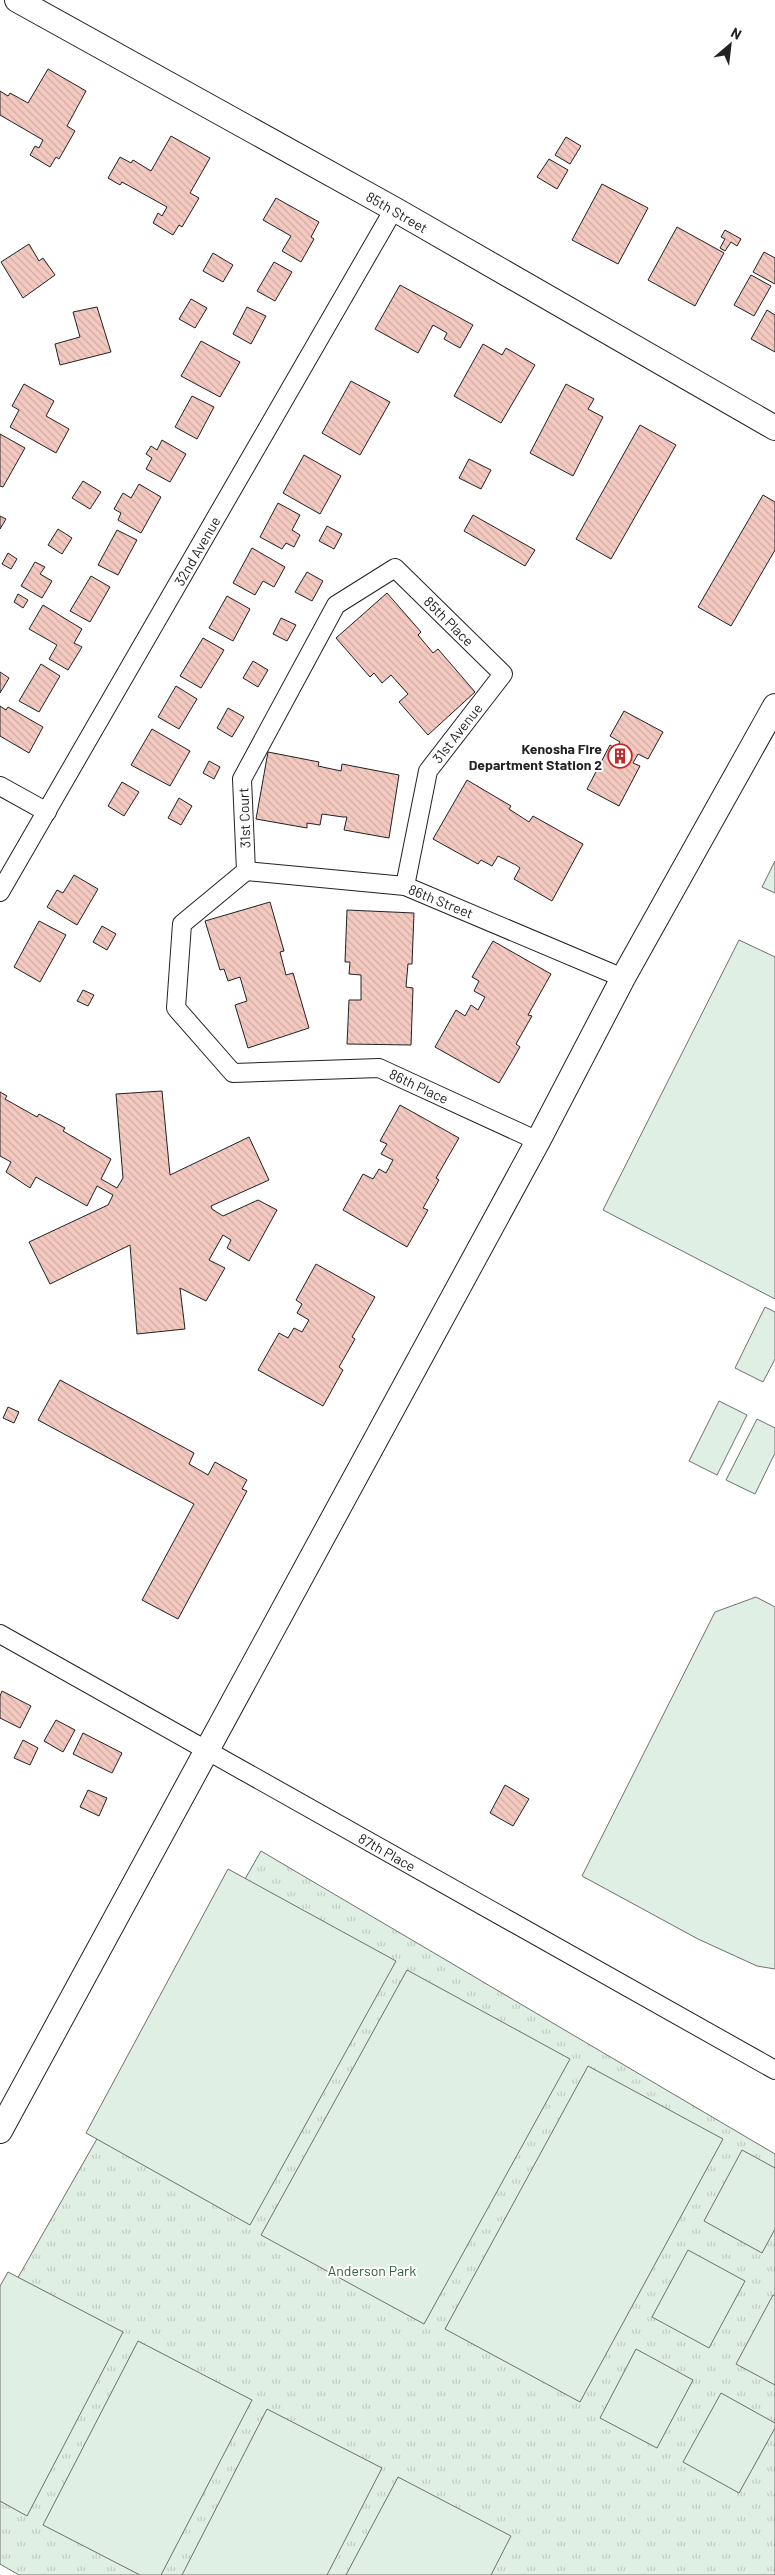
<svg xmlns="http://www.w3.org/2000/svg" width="775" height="2575" viewBox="0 0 775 2575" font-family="Barlow,sans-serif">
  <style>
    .grass { fill: url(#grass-tufts); stroke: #6f6f6f }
    .pitch { fill: #e0efe3; stroke: #6f6f6f }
    .building { fill: url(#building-back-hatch); stroke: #222 }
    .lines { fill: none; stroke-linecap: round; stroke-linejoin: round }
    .street-casing { stroke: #222; stroke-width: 20 }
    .secondary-casing { stroke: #222; stroke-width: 26 }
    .street { stroke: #fff; stroke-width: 18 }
    .secondary { stroke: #fff; stroke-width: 24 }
    .labels { text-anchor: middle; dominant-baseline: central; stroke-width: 4; stroke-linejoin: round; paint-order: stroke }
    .street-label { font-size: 14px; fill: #222; stroke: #fff }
    .poi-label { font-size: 14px; font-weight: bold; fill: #222; stroke: #fff; text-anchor: end }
    .park-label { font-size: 14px; fill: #2f5e38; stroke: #fff }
  </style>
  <defs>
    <pattern id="grass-tufts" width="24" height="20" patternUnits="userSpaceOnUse" patternTransform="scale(1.25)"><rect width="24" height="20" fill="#e0efe3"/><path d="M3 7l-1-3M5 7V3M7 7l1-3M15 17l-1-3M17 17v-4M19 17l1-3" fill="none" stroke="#c0cdc2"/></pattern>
    <pattern id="building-back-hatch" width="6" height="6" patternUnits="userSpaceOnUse" patternTransform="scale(1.25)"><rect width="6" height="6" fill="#f3c9c0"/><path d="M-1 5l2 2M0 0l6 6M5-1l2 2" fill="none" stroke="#d0aca5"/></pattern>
  </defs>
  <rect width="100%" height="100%" fill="#fff"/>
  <path class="grass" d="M 261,1851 L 775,2154 L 775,2575 L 19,2575 L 0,2564 L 0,2309 Z"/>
  <g class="pitch">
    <path d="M 775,861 L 775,893 L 762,887 Z"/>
    <path d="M 739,940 L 775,957 L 775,1299 L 603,1210 Z"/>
    <path d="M 765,1307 L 775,1312 L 775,1359 L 763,1382 L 735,1368 Z"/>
    <path d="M 719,1401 L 747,1415 L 717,1475 L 689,1461 Z"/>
    <path d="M 757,1419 L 775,1428 L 775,1453 L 755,1494 L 726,1480 Z"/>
    <path d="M 756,1597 L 775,1607 L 775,1969 L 757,1966 L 698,1939 L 582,1876 L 715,1612 Z"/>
    <path d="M 228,1869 L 396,1961 L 250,2225 L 86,2133 Z"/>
    <path d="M 407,1970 L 570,2059 L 424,2324 L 261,2235 Z"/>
    <path d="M 588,2066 L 723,2139 L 580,2402 L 445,2329 Z"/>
    <path d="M 742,2150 L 775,2168 L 775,2229 L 762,2253 L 704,2221 Z"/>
    <path d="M 688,2250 L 745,2281 L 709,2348 L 652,2317 Z"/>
    <path d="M 8,2272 L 123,2332 L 27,2516 L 0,2501 L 0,2286 Z"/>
    <path d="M 773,2295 L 775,2296 L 775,2385 L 736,2364 Z"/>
    <path d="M 138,2341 L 252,2400 L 161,2575 L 140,2575 L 43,2525 Z"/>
    <path d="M 636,2349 L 693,2380 L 657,2448 L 600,2418 Z"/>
    <path d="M 721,2393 L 775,2423 L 775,2428 L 739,2493 L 683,2462 Z"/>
    <path d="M 267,2409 L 382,2468 L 327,2575 L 182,2575 Z"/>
    <path d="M 398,2477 L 511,2536 L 491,2575 L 346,2575 Z"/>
  </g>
  <g class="building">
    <path d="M 48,69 L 86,91 L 67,126 L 75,131 L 59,159 L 56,157 L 50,167 L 30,155 L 35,146 L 39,148 L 43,140 L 0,115 L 0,91 L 8,96 L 10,93 L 28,103 Z"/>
    <path d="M 171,136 L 210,158 L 190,193 L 199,198 L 182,227 L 179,225 L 173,235 L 153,223 L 158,213 L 162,216 L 167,207 L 122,182 L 120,185 L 108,178 L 120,157 L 131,163 L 133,160 L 151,171 Z"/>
    <path d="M 566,137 L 581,146 L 570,164 L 555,155 Z"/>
    <path d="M 549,159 L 568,170 L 557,189 L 537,177 Z"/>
    <path d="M 602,184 L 648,208 L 618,264 L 572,240 Z"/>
    <path d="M 276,198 L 319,222 L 311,237 L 314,239 L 301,262 L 282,251 L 291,236 L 263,220 Z"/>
    <path d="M 677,227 L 724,253 L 695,306 L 648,280 Z"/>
    <path d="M 725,230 L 741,239 L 737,246 L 731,242 L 725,251 L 720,248 L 725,239 L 721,237 Z"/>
    <path d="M 29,244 L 39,261 L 43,258 L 55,275 L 23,298 L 1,262 Z"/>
    <path d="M 764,252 L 775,258 L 775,284 L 753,272 Z"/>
    <path d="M 213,253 L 233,265 L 223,282 L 203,271 Z"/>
    <path d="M 274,262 L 292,272 L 275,301 L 257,291 Z"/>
    <path d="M 751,275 L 771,286 L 754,316 L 734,305 Z"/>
    <path d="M 400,285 L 473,325 L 460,348 L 444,339 L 447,333 L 433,325 L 418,353 L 375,329 Z"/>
    <path d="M 191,299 L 207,308 L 195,328 L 179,319 Z"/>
    <path d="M 97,307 L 111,352 L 60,365 L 55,344 L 80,337 L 73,312 Z"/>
    <path d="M 247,307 L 266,316 L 251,344 L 233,334 Z"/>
    <path d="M 767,310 L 775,315 L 775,352 L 751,339 Z"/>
    <path d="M 201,341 L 240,362 L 220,397 L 181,376 Z"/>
    <path d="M 483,344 L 502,355 L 506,348 L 535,365 L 501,423 L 454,396 Z"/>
    <path d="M 351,381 L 390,402 L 360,455 L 322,433 Z"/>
    <path d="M 24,384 L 54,401 L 46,416 L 69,429 L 56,453 L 10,427 L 19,410 L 12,406 Z"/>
    <path d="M 566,384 L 594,399 L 588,409 L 603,417 L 573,476 L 530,453 Z"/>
    <path d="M 192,396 L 214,407 L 197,439 L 175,427 Z"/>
    <path d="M 640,425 L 676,445 L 611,559 L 576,539 Z"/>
    <path d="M 0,434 L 25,448 L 3,487 L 0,486 Z"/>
    <path d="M 162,440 L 186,454 L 170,482 L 146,469 L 152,458 L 146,454 L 151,446 L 157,450 Z"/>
    <path d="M 304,455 L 341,476 L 320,514 L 283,493 Z"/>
    <path d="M 469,459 L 491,470 L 481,489 L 459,478 Z"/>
    <path d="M 83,481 L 101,492 L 90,509 L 72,498 Z"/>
    <path d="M 139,484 L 161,497 L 141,533 L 118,520 L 121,513 L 114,509 L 123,493 L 131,498 Z"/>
    <path d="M 763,495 L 775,502 L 775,550 L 731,626 L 698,607 Z"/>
    <path d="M 278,503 L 300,515 L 292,530 L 300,535 L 294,547 L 286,543 L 282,549 L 260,537 Z"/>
    <path d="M 473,515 L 535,550 L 525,566 L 464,531 Z"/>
    <path d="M 0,516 L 6,519 L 0,529 Z"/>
    <path d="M 327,526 L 342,534 L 334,549 L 319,541 Z"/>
    <path d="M 58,529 L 72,538 L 62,554 L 48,545 Z"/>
    <path d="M 117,530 L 137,540 L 118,575 L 98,565 Z"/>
    <path d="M 252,548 L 285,567 L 274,587 L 263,581 L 255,595 L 233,583 Z"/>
    <path d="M 8,553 L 17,559 L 11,569 L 2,564 Z"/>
    <path d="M 35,562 L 45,567 L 40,574 L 52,581 L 42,598 L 21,586 Z"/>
    <path d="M 307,572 L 323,581 L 312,601 L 295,592 Z"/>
    <path d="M 91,576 L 110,587 L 90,622 L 70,611 Z"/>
    <path d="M 387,593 L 421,632 L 418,635 L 433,653 L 438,649 L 475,692 L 428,735 L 399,702 L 408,694 L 391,675 L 382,683 L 374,673 L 370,677 L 336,638 Z"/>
    <path d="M 18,594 L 28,600 L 23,608 L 14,602 Z"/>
    <path d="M 227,596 L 250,609 L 233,641 L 209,628 Z"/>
    <path d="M 43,605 L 82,629 L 74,643 L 82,647 L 68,670 L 49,659 L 57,645 L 29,629 Z"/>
    <path d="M 281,618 L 296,625 L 287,641 L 273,634 Z"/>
    <path d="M 203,638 L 224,650 L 201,688 L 180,676 Z"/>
    <path d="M 253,661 L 268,670 L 258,687 L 243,678 Z"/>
    <path d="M 41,664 L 60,676 L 39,712 L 19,701 Z"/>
    <path d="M 0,672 L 9,678 L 0,693 Z"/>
    <path d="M 176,686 L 197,699 L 179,729 L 158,717 Z"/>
    <path d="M 0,706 L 6,710 L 8,707 L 43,727 L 29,753 L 0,736 Z"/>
    <path d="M 228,708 L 244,717 L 232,737 L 217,728 Z"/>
    <path d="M 624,711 L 663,732 L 648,759 L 638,754 L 633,763 L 640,766 L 619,806 L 587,789 L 610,745 L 616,749 L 620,742 L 610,736 Z"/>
    <path d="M 152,729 L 190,751 L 170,786 L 131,765 Z"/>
    <path d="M 268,752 L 319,762 L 318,766 L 341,771 L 342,764 L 399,775 L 389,838 L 344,830 L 347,817 L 343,817 L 322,814 L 320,825 L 307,823 L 307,828 L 256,819 Z"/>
    <path d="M 209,761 L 220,767 L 214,779 L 203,773 Z"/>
    <path d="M 467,780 L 511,806 L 509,809 L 529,822 L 533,816 L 583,844 L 552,901 L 514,879 L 520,868 L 516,865 L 498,856 L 492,866 L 481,860 L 478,864 L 433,839 Z"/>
    <path d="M 122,782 L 139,792 L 124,816 L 108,806 Z"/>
    <path d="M 179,798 L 192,806 L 181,825 L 168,818 Z"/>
    <path d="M 74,875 L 98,889 L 77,925 L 47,907 L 57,890 L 63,893 Z"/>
    <path d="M 270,902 L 284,951 L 280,952 L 286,975 L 293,973 L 309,1028 L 248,1048 L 235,1005 L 247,1001 L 240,977 L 228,981 L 224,969 L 220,970 L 205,921 Z"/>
    <path d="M 347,910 L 414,913 L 412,964 L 408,964 L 406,987 L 413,988 L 411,1045 L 347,1044 L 349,1000 L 361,1000 L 361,975 L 349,974 L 350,962 L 345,962 Z"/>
    <path d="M 39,921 L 66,935 L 40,982 L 14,967 Z"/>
    <path d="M 102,926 L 116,934 L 107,950 L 93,942 Z"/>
    <path d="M 493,941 L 551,974 L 528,1015 L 532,1016 L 516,1044 L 520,1047 L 499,1083 L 435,1047 L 456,1010 L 465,1016 L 471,1005 L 478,1010 L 485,997 L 474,991 L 479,981 L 472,977 Z"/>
    <path d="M 83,990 L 94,995 L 88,1006 L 77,1001 Z"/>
    <path d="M 162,1091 L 170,1175 L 249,1137 L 269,1180 L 211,1206 L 212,1209 L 223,1216 L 258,1200 L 277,1210 L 249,1261 L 227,1248 L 231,1240 L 223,1235 L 209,1260 L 225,1268 L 206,1301 L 180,1288 L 185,1329 L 137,1334 L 130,1245 L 50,1284 L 29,1242 L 108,1205 L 113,1195 L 97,1186 L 87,1206 L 36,1177 L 30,1188 L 6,1172 L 11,1162 L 0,1156 L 0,1092 L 7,1096 L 5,1099 L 37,1117 L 39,1114 L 65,1128 L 63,1131 L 111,1159 L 101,1179 L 117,1188 L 123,1178 L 116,1094 Z"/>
    <path d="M 400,1105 L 459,1138 L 436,1178 L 439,1180 L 423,1208 L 428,1210 L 407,1247 L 343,1210 L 363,1174 L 373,1179 L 379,1169 L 386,1173 L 393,1160 L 381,1154 L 387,1144 L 380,1141 Z"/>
    <path d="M 316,1264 L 375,1297 L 352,1337 L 355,1339 L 339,1367 L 343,1370 L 323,1406 L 258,1370 L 279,1333 L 288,1338 L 294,1328 L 302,1332 L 309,1320 L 297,1313 L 302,1304 L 296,1300 Z"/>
    <path d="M 60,1380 L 194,1453 L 189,1464 L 208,1475 L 215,1462 L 247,1480 L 242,1489 L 247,1491 L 178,1619 L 142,1600 L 194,1504 L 38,1420 Z"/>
    <path d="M 8,1407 L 19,1412 L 14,1423 L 3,1418 Z"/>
    <path d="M 2,1691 L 31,1706 L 20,1728 L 0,1718 L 0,1696 Z"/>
    <path d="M 56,1720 L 75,1730 L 63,1752 L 44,1741 Z"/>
    <path d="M 83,1733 L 122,1753 L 112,1773 L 73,1754 Z"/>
    <path d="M 23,1740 L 38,1748 L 30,1765 L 14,1758 Z"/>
    <path d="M 505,1785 L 529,1799 L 513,1826 L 490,1813 Z"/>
    <path d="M 88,1790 L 107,1798 L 99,1816 L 80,1807 Z"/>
  </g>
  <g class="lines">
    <g class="street-casing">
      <g id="street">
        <path d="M 0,786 L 47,812"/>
        <path d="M 246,871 L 405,886 L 623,978"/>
        <path d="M 405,886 L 428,771 L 503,674 L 395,568 L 336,605 L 242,779 L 246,871 L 182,924 L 176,1008 L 233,1073 L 379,1068 L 538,1141"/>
        <path d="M 0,892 L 394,209"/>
        <path d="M 0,1634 L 775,2070"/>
      </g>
    </g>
    <g class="secondary-casing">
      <g id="secondary">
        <path d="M 17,0 L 394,209 L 775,428"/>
        <path d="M 0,2131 L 538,1141 L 623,978 L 775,706"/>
      </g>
    </g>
    <use href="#street" class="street"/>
    <use href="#secondary" class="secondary"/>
  </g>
  <defs>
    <g id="building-ring" transform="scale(1.25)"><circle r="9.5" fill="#fff" stroke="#c62828" stroke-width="1.5"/><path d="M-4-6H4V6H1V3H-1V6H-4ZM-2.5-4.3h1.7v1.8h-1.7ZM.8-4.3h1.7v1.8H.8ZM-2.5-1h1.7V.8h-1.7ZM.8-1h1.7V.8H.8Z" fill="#c62828"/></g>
  </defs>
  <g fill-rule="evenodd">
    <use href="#building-ring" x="620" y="756"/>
  </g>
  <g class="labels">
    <g class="street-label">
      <text transform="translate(397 212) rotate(30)">85th Street</text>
      <text transform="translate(197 551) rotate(-60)">32nd Avenue</text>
      <text transform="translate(449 621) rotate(45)">85th Place</text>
      <text transform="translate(457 733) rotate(-52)">31st Avenue</text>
      <text transform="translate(244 818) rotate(-92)">31st Court</text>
      <text transform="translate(441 901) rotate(22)">86th Street</text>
      <text transform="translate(419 1086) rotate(25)">86th Place</text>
      <text transform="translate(387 1852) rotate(29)">87th Place</text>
    </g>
    <g class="poi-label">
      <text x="602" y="748">Kenosha Fire<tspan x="602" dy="16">Department Station 2</tspan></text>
    </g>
    <g class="park-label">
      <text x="372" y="2270">Anderson Park</text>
    </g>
  </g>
  <g transform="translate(730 45) rotate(28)" stroke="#ffffff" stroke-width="4" paint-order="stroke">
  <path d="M0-4L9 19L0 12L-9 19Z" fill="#222222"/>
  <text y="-8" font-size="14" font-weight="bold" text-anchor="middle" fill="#222222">N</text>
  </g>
</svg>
